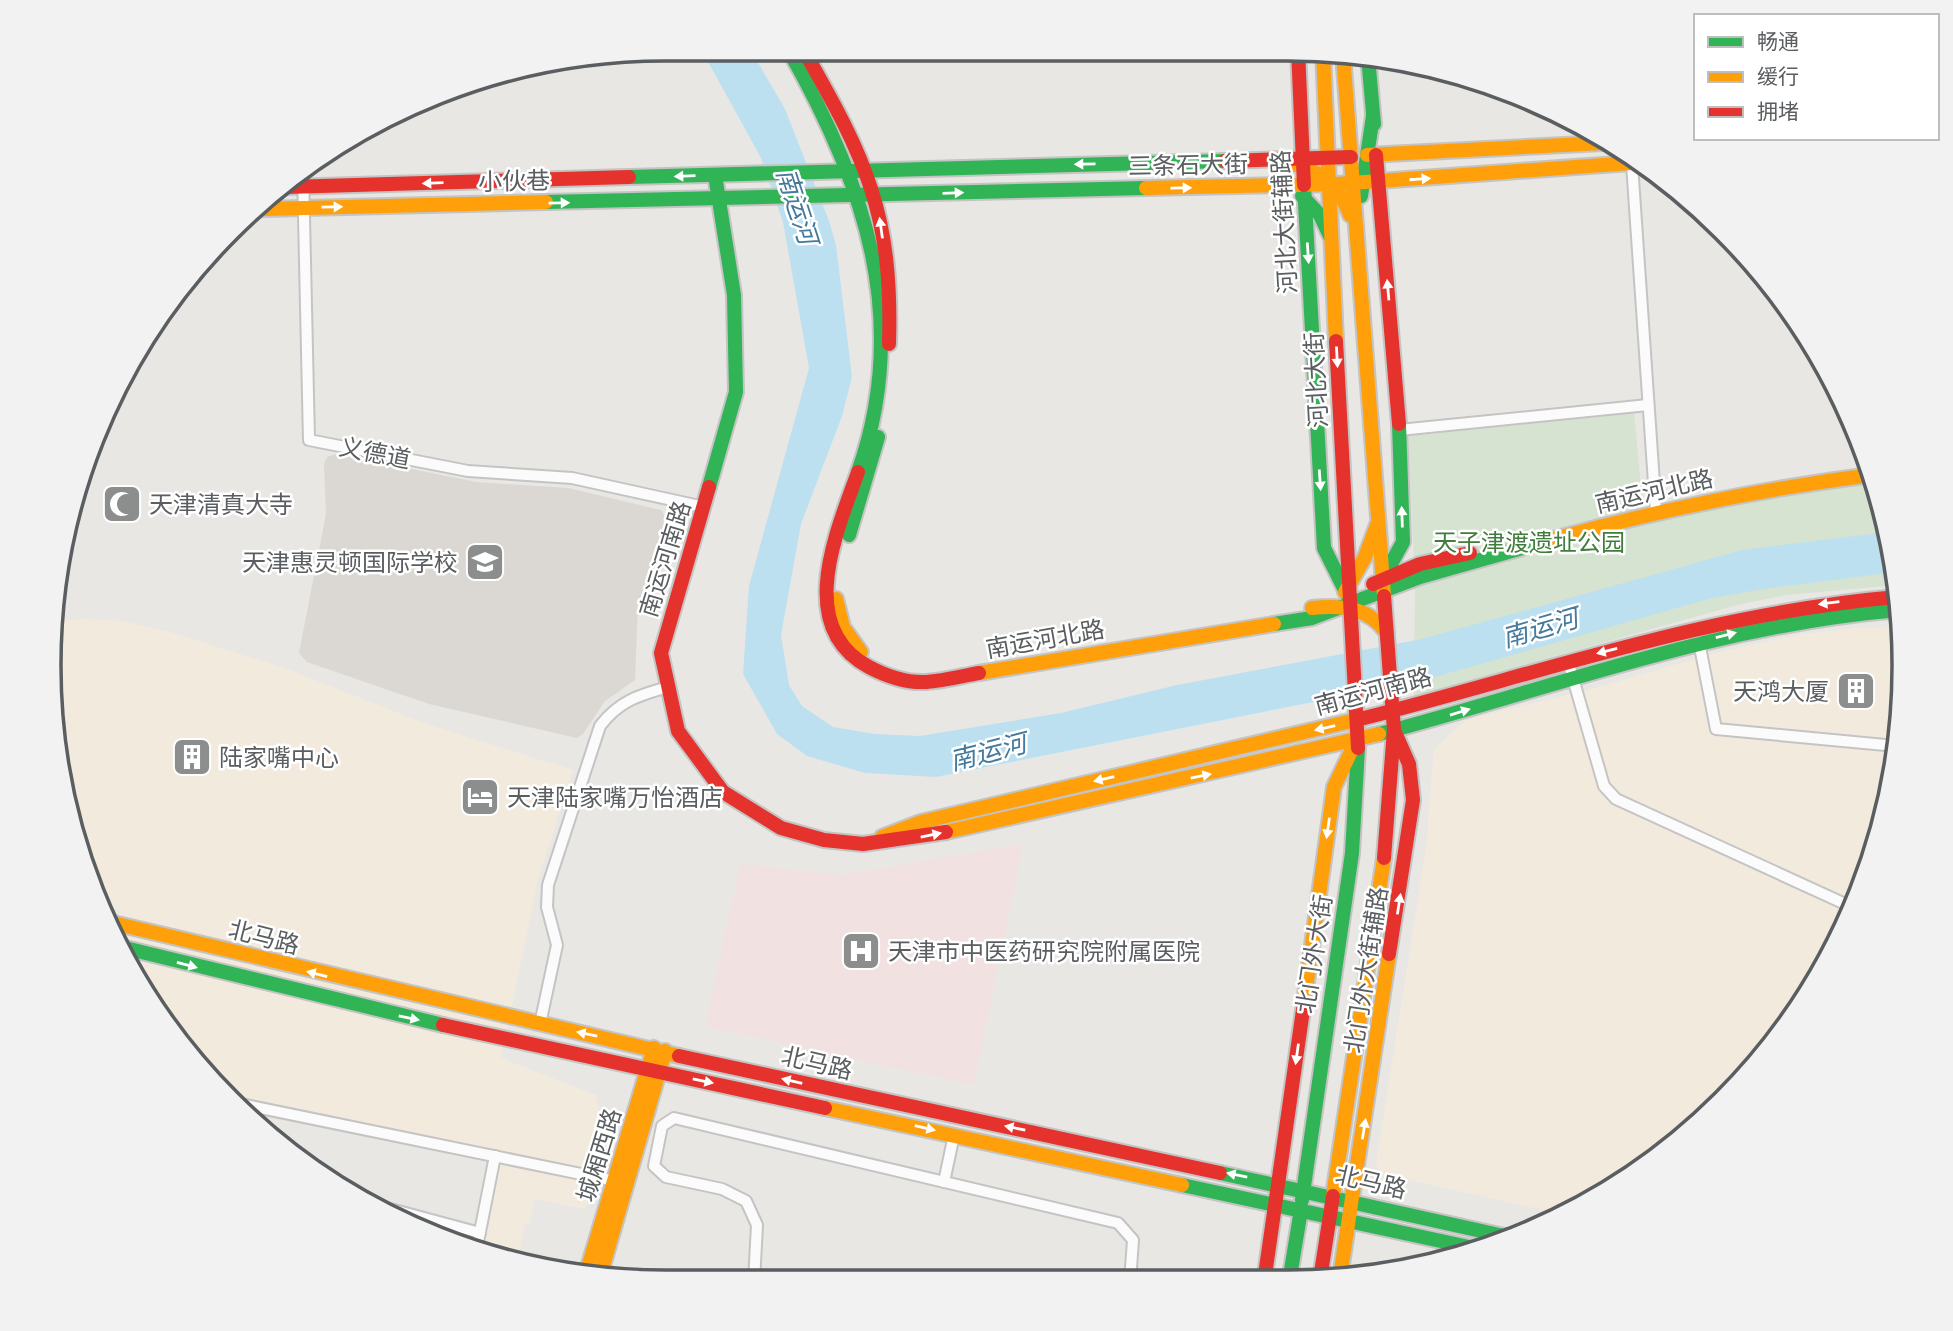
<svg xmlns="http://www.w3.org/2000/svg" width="1953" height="1331" viewBox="0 0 1953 1331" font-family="Arial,'Noto Sans SC',sans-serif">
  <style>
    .commercial { fill: #f2eadd }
    .education { fill: #dbd7d3 }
    .medical { fill: #f1e2e1 }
    .green { fill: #d5e3d0 }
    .water { fill: #bce0f0 }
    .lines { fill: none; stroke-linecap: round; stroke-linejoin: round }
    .street-casing { stroke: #c5c4c4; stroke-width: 14 }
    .fast-casing { stroke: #c4c4c4; stroke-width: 18 }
    .slow-casing { stroke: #c4c4c4; stroke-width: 18 }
    .jam-casing { stroke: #c4c4c4; stroke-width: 18 }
    .street { stroke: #fcfbfb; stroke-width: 10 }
    .fast { stroke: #30b455; stroke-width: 14 }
    .slow { stroke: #ff9f0a; stroke-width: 14 }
    .jam { stroke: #e5322d; stroke-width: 14 }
    .oneway { fill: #fff }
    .labels { text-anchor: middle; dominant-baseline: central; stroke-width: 5; stroke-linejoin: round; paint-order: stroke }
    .street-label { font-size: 24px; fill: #5a5e60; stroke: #fff }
    .poi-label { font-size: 24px; fill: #5a5e60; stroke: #fff; text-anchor: start }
    .park-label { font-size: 24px; fill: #427c3d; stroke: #fff }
    .water-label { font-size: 26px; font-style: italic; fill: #457a9c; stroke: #fff }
    .rim { fill: none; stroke: #5a5e60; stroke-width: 3.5 }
  </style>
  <rect width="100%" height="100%" fill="#e9e7e3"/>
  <g class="commercial">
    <path d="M 85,619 L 123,621 L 177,634 L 287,669 L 429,725 L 573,770 L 538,879 L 501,1058 L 596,1095 L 604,1142 L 585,1209 L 535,1199 L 529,1224 L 525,1224 L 517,1260 L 480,1248 L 495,1164 L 237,1107 L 230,1102 L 131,973 L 118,937 L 120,910 L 107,907 L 61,786 L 50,625 L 51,621 Z"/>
    <path d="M 1900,627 L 1904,665 L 1892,785 L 1857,901 L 1800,1008 L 1724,1101 L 1630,1178 L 1562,1214 L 1382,1174 L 1376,1164 L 1426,848 L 1434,749 L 1466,720 L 1588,690 L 1723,651 L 1801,634 L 1857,628 Z"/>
  </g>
  <path class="education" d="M 336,454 L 476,482 L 568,488 L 661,510 L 668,520 L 638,604 L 635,680 L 605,701 L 583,734 L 577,738 L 429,704 L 307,662 L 299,653 L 326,514 L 324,464 L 327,457 Z"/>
  <path class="medical" d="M 1023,844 L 974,1085 L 705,1026 L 740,864 L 843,875 Z"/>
  <path class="green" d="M 1634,412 L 1644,520 L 1767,494 L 1873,481 L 1892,545 L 1896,585 L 1786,595 L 1737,605 L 1414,696 L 1415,589 L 1408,432 Z"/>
  <path class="water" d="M 701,49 L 750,49 L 785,109 L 829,221 L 836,245 L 852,377 L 842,416 L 801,524 L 781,635 L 789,685 L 802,706 L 833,727 L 875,734 L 920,736 L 1061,713 L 1177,685 L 1422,639 L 1742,550 L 1888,532 L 1895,572 L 1762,589 L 1708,599 L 1424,680 L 936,777 L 865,773 L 807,756 L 777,734 L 743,674 L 749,586 L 809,368 L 783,222 L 761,158 Z"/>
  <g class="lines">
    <g class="street-casing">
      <g id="street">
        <path d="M 1632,164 L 1656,512"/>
        <path d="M 303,172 L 309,440 L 468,471 L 572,478 L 704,507"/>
        <path d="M 1399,430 L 1648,405"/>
        <path d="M 1699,642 L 1716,729 L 1896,746"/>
        <path d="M 1568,661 L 1604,786 L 1616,799 L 1854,908"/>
        <path d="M 1852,907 L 1862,884"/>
        <path d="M 540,1024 L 557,945 L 547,907 L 548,885 L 600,726 C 619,701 639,695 668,687"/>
        <path d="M 231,1102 L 615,1181"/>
        <path d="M 944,1182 L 954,1135"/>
        <path d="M 372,1204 L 480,1233"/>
        <path d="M 477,1247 L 495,1156"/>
        <path d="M 754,1282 L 757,1225 L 746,1201 L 722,1189 L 666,1177 L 654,1166 L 662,1126 L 674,1118 L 1118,1223 L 1133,1240 L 1130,1282"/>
      </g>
    </g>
    <g class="fast-casing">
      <g id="fast">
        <path d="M 788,49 C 864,182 912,320 858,472"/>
        <path d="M 1368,57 L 1374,124"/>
        <path d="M 629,177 L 1225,161"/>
        <path d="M 1304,185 L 1324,548 L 1347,594"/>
        <path d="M 1302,196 L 1320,215 L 1330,236"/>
        <path d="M 1361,196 L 1373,116"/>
        <path d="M 546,202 L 1146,188"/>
        <path d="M 709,487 L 736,392 L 734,295 L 715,175"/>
        <path d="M 849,535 L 878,437"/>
        <path d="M 1382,580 L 1403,542 L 1399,424"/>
        <path d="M 1274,624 L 1312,618 L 1420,577 L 1554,539"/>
        <path d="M 1379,734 C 1554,688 1716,625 1899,610"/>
        <path d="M 121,947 L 443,1025"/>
        <path d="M 1220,1173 L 1513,1238"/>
        <path d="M 1182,1185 L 1478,1249"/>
        <path d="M 1302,1200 L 1352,853 L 1358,748"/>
        <path d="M 1289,1282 L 1301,1210"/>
      </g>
    </g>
    <g class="slow-casing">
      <g id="slow">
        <path d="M 1323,52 L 1336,341"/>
        <path d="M 1343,54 L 1384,596"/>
        <path d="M 1367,155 L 1603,143"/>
        <path d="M 1276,160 C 1313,167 1336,178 1350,215"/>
        <path d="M 1146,188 L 1337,184 L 1631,163"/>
        <path d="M 263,209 L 546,202"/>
        <path d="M 1554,539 C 1659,510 1763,489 1871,475"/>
        <path d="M 1345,592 L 1365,557 L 1377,525"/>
        <path d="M 836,599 L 843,627 L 861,652"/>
        <path d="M 1312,608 C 1342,605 1368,607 1387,633"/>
        <path d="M 979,673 L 1274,624"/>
        <path d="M 946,832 L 1379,734"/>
        <path d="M 882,837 L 921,822 L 1364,718"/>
        <path d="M 113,923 L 679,1056"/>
        <path d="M 1304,1003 L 1334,787 L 1356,741"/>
        <path d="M 825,1108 L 1182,1185"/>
        <path d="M 1333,1196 L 1384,858"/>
        <path d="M 586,1274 L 654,1048"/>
        <path d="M 600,1276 L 665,1051"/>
        <path d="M 1340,1277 L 1389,954"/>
      </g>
    </g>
    <g class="jam-casing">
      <g id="jam">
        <path d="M 803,49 C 866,159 893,214 889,344"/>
        <path d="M 1298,50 L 1304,185"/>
        <path d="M 1376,155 L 1399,424"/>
        <path d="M 1225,161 L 1351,157"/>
        <path d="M 286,187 L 629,177"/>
        <path d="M 1336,341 L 1358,748"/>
        <path d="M 858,472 C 837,531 794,627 869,667 C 886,676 907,683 926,682 C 944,681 962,676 979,673"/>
        <path d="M 709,487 L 661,653 L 678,731 L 723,792 L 781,828 L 824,840 L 863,844 L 946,832"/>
        <path d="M 1373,584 L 1420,564 L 1470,553"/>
        <path d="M 1364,718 C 1544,672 1710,613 1897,597"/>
        <path d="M 1384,858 L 1394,730 L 1384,596"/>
        <path d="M 1389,954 L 1413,800 L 1409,764 L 1394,730"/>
        <path d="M 443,1025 L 825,1108"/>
        <path d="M 679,1056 L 1220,1173"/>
        <path d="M 1320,1279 L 1333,1196"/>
        <path d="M 1264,1282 L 1304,1003"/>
      </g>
    </g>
    <use href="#street" class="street"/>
    <use href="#fast" class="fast"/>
    <use href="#slow" class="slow"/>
    <use href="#jam" class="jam"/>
  </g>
  <defs><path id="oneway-solid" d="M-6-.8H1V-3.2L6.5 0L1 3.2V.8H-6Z" transform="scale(1.75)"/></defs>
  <g class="oneway">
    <use href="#oneway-solid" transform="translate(1085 164) rotate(179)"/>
    <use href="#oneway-solid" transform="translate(685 176) rotate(178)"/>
    <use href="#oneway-solid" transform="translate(1420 179) rotate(-4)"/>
    <use href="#oneway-solid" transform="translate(433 183) rotate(178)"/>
    <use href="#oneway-solid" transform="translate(1181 188) rotate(-1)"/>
    <use href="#oneway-solid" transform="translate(953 193) rotate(-2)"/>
    <use href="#oneway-solid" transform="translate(559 203) rotate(-1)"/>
    <use href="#oneway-solid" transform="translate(332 207) rotate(-1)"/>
    <use href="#oneway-solid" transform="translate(881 228) rotate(-98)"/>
    <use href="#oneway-solid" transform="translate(1308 253) rotate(86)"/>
    <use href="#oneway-solid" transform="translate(1388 290) rotate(-95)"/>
    <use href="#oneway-solid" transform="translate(1337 357) rotate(87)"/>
    <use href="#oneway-solid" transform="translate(1320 480) rotate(86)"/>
    <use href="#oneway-solid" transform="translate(1402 517) rotate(-92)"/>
    <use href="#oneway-solid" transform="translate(1829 603) rotate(173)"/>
    <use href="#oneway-solid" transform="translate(1726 635) rotate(-14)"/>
    <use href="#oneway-solid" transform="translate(1607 651) rotate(166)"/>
    <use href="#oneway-solid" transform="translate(1460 712) rotate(-17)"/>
    <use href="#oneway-solid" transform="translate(1325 728) rotate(167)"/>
    <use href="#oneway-solid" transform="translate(1201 776) rotate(-12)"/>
    <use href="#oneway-solid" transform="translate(1104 779) rotate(167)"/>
    <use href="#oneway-solid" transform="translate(1328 828) rotate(98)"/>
    <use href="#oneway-solid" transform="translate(931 835) rotate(-11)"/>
    <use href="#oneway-solid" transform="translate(1399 904) rotate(-81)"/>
    <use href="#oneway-solid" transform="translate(187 965) rotate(15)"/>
    <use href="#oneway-solid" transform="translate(317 974) rotate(-166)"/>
    <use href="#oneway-solid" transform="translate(409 1018) rotate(12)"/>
    <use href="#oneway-solid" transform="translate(587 1034) rotate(-168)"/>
    <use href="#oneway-solid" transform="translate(1297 1054) rotate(98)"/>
    <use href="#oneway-solid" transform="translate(703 1081) rotate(12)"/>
    <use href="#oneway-solid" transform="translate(792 1081) rotate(-167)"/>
    <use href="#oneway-solid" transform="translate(925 1128) rotate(13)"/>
    <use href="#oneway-solid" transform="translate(1015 1128) rotate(-168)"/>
    <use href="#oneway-solid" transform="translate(1364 1129) rotate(-81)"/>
    <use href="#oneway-solid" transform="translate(1237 1175) rotate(-168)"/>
  </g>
  <defs>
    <g id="mosque-square" transform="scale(2.0125)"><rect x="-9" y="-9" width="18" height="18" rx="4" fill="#8c8e8e" stroke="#fff"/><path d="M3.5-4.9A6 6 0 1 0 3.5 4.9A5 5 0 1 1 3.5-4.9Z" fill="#fff"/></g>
    <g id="school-square" transform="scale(2.0125)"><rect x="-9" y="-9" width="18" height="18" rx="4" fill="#8c8e8e" stroke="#fff"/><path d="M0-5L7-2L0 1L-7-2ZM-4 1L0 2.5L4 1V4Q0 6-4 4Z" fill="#fff"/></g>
    <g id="building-square" transform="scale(2.0125)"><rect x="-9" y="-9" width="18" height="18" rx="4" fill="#8c8e8e" stroke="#fff"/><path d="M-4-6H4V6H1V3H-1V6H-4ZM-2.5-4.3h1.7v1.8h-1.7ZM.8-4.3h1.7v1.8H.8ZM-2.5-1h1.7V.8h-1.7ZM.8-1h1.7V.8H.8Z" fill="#fff"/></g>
    <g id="hotel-square" transform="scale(2.0125)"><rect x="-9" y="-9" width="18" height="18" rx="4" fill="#8c8e8e" stroke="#fff"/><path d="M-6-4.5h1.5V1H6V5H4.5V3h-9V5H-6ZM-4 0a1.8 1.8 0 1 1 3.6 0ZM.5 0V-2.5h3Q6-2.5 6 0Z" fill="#fff"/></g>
    <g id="hospital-square" transform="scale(2.0125)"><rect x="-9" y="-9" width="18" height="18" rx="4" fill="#8c8e8e" stroke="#fff"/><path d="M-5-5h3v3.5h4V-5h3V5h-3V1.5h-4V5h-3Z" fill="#fff"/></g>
  </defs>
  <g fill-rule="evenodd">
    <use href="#mosque-square" x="122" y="504"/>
    <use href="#school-square" x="485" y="562"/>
    <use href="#building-square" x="1856" y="691"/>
    <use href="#building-square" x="192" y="757"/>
    <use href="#hotel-square" x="480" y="797"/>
    <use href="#hospital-square" x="861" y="951"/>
  </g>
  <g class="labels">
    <g class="street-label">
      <text transform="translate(1188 165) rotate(-1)">三条石大街</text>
      <text transform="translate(514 181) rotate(-1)">小伙巷</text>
      <text transform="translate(1284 222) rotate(-93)">河北大街辅路</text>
      <text transform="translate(1316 380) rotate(-93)">河北大街</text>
      <text transform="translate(375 453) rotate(11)">义德道</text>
      <text transform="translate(1654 491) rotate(-13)">南运河北路</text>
      <text transform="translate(665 559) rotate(-73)">南运河南路</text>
      <text transform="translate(1045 639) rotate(-10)">南运河北路</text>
      <text transform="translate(1373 691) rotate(-15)">南运河南路</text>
      <text transform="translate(264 937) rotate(14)">北马路</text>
      <text transform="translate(1314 954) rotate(-81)">北门外大街</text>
      <text transform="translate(1366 970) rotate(-81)">北门外大街辅路</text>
      <text transform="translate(817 1063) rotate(13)">北马路</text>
      <text transform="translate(599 1155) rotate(-73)">城厢西路</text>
      <text transform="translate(1371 1182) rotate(13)">北马路</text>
    </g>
    <g class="poi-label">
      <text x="149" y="504">天津清真大寺</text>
      <text x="458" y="562" text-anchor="end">天津惠灵顿国际学校</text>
      <text x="1829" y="691" text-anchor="end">天鸿大厦</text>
      <text x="219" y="757">陆家嘴中心</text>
      <text x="507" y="797">天津陆家嘴万怡酒店</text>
      <text x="888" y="951">天津市中医药研究院附属医院</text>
    </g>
    <g class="park-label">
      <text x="1529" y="542">天子津渡遗址公园</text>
    </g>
    <g class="water-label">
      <text transform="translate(797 206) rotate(72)">南运河</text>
      <text transform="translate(1540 628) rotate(-16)">南运河</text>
      <text transform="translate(988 752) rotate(-14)">南运河</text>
    </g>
  </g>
  <path d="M0 0H1953V1331H0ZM665 61H1288A604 604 0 0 1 1892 665V666A604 604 0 0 1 1288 1270H665A604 604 0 0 1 61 666V665A604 604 0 0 1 665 61Z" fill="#f2f2f2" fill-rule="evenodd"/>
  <path class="rim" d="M665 61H1288A604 604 0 0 1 1892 665V666A604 604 0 0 1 1288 1270H665A604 604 0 0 1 61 666V665A604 604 0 0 1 665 61Z"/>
  <rect x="1694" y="14" width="245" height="126" fill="#ffffff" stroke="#bdbfbf" stroke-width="2"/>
  <rect x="1708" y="37" width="35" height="10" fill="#30b455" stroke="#bdbfbf" stroke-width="2"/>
  <text x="1757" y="49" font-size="21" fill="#5a5e60">畅通</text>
  <rect x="1708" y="72" width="35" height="10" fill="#ff9f0a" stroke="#bdbfbf" stroke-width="2"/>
  <text x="1757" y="84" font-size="21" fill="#5a5e60">缓行</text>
  <rect x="1708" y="107" width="35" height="10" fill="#e5322d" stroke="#bdbfbf" stroke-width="2"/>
  <text x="1757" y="119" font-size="21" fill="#5a5e60">拥堵</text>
</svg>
